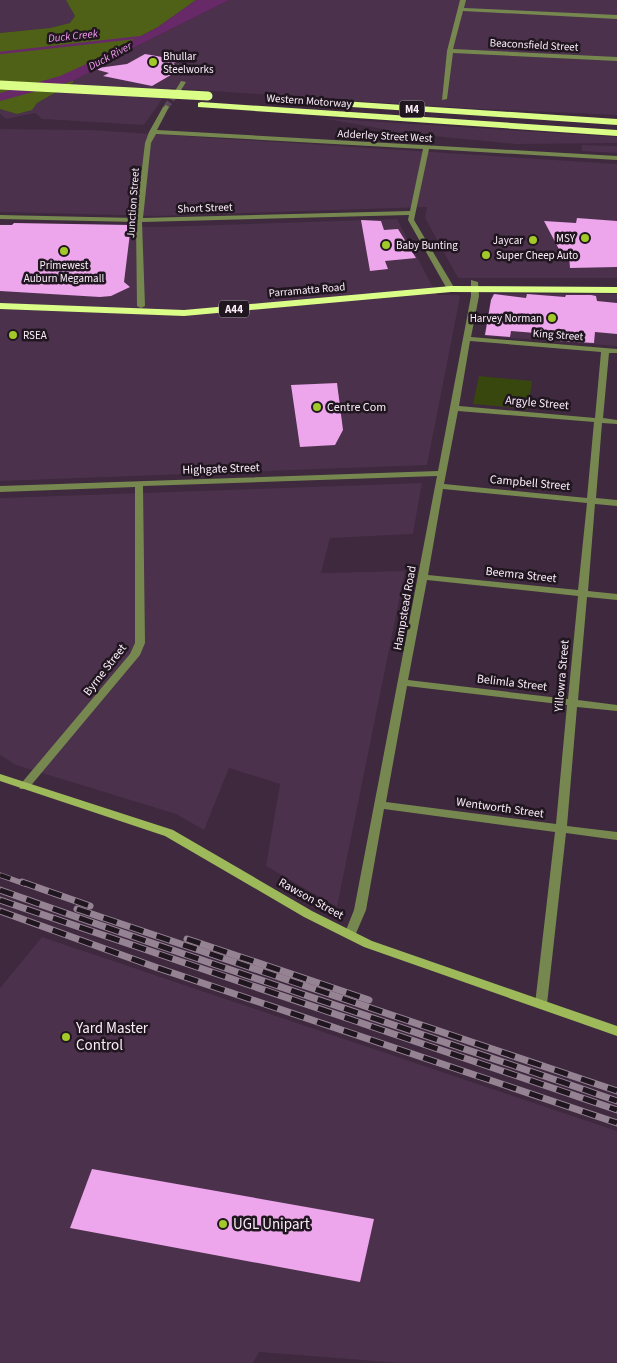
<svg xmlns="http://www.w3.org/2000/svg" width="617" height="1363" viewBox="0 0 617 1363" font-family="'Source Sans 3',sans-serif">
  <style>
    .built { fill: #4b314b }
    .green { fill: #38470e }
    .forest { fill: #4e6117 }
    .water { fill: #682969 }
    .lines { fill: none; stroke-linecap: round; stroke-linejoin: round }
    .stream { stroke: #682969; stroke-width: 2.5 }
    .river { fill: #682969; fill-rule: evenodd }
    .building { fill: #eda5ec }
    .street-tunnel { stroke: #5a465a; stroke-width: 6; stroke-dasharray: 6 3; stroke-linecap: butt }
    .street { fill: #76884f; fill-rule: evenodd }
    .secondary { fill: #9db95a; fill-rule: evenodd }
    .highway { fill: #dafd88; fill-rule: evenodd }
    .rail-far1-casing { stroke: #958394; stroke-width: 5.5 }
    .rail-casing { stroke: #958394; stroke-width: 7 }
    .rail-far1 { stroke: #20161f; stroke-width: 4; stroke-dasharray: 11; stroke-linecap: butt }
    .rail { stroke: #20161f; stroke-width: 5; stroke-dasharray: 14; stroke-linecap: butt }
    .highway-bridge { stroke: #dafd88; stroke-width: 9 }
    .poi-dot { fill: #a2c928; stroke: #20161f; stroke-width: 2 }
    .labels { text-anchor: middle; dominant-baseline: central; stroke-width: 5; stroke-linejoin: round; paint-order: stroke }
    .far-water-label { font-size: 11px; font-style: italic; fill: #f59bf4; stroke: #20161f }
    .far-street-label { font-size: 11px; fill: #fbedfa; stroke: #20161f }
    .far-poi-label { font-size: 11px; fill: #fbedfa; stroke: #20161f; text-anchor: start }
    .shield { fill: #20161f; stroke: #b9acb8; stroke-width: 1 }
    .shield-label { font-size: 11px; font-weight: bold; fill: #fbedfa }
    .street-label { font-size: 12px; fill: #fbedfa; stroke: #20161f }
    .poi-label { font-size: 12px; fill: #fbedfa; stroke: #20161f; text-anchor: start }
    .near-poi-label { font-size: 15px; fill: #fbedfa; stroke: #20161f; text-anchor: start }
  </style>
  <rect width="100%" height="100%" fill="#3e293e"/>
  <g class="built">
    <path d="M 0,0 L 66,0 L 75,16 L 70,23 L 50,28 L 0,33 Z"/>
    <path d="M 229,0 L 617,0 L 617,115 L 462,108 L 170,88 L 144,125 L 42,119 L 35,113 L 6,119 L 0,114 L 0,109 L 17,114 L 31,110 L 37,103 L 74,82 L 71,79 Z"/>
    <path d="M 321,118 L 617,137 L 617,143 L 516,144 L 412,134 L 411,141 L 396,140 L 398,133 L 394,131 Z"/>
    <path d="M 0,129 L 91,130 L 617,164 L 617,278 L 458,278 L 425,218 L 427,207 L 158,216 L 0,212 Z"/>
    <path d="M 582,145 L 617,146 L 617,153 L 582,151 Z"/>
    <path d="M 397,219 L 437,295 L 458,295 L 460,297 L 427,465 L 0,481 L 0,224 L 158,227 Z"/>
    <path d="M 495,294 L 617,294 L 617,346 L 484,336 L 491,295 Z"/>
    <path d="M 422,483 L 413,534 L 330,538 L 321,573 L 405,571 L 337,907 L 266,866 L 280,784 L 229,768 L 204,830 L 176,814 L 16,765 L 0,755 L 0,498 Z"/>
    <path d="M 42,937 L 617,1131 L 617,1363 L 400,1363 L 259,1352 L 253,1363 L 0,1363 L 0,988 Z"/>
  </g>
  <path class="green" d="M 479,376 L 532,381 L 528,409 L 473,404 Z"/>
  <path class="forest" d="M 66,0 L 196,0 L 158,27 L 61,79 L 71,79 L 74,82 L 37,103 L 32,110 L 17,114 L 0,109 L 0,33 L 50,28 L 70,23 L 75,16 Z"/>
  <path class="water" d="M 196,0 L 229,0 L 71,79 L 60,79 L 158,27 Z"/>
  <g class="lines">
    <path class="stream" d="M 0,53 L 142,37"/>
    <path class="river" d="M 93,61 L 100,65 L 98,68 L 70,82 L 0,101 L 0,93 L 60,76 Z"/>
  </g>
  <g class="building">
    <path d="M 145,54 L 179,60 L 173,64 L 183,68 L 152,86 L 103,76 L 109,73 L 98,70 L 98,68 L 127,64 Z"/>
    <path d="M 577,218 L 617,221 L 617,267 L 570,268 L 569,254 L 561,253 L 544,221 L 576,223 Z"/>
    <path d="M 361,220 L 381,221 L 384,230 L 398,229 L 416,258 L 385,261 L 388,269 L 370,271 Z"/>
    <path d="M 14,223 L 131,225 L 124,282 L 130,287 L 111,296 L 100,297 L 0,291 L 0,225 L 12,225 Z"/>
    <path d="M 494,294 L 526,298 L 527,294 L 565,297 L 566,295 L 591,295 L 596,296 L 597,301 L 617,303 L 617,334 L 595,332 L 594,343 L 559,341 L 560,335 L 511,331 L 510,337 L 485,335 L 491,300 Z"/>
    <path d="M 337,383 L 343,430 L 335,445 L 300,447 L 291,385 Z"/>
    <path d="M 92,1169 L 374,1219 L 360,1282 L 70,1228 Z"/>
  </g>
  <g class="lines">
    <path class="street-tunnel" d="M 166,107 L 178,91"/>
    <g class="street">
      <path d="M 460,0 L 466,0 L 464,8 L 617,15 L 617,19 L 463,11 L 453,49 L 617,57 L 617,61 L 453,53 L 447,99 L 442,100 L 447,51 Z"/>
      <path d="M 181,81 L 186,82 L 180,92 L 176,92 L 175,91 Z"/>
      <path d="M 166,105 L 169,107 L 157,130 L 617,156 L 617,160 L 429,149 L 414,220 L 455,289 L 451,291 L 447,289 L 408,220 L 409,215 L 142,222 L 145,306 L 141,308 L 137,306 L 136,222 L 0,219 L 0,215 L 136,218 L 145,143 L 149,132 L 163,107 ZM 156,134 L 423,149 L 410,211 L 143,218 L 151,143 Z"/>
      <path d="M 471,280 L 478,282 L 479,296 L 471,337 L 617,349 L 617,353 L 609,353 L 603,418 L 617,420 L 617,424 L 602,423 L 596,498 L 617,500 L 617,506 L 595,504 L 588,591 L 617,594 L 617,600 L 587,597 L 578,700 L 617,705 L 617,711 L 577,707 L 567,826 L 617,832 L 617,840 L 566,833 L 547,1004 L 545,1007 L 541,1009 L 537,1007 L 535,1004 L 555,832 L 384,809 L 366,910 L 354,938 L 346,938 L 344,935 L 354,910 L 437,476 L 143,486 L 145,643 L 140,655 L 28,789 L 20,789 L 19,786 L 130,654 L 135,643 L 135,487 L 0,492 L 0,486 L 438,471 L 471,296 ZM 470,341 L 601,352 L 595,418 L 459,406 ZM 458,411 L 594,422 L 587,498 L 444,484 ZM 443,489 L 587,503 L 578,590 L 428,575 ZM 427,580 L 578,596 L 568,699 L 408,680 ZM 407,686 L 567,705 L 556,824 L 386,802 Z"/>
    </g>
    <path class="secondary" d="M 0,774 L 173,830 L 312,911 L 372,941 L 617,1026 L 617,1036 L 364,947 L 304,917 L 165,836 L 0,781 Z"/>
    <g class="highway">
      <path d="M 281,97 L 617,119 L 617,125 L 278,102 L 278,98 Z"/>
      <path d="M 201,102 L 617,130 L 617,136 L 198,107 L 198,103 Z"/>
      <path d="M 451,286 L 617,287 L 617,293 L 451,292 L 184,316 L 0,309 L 0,303 L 184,310 Z"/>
    </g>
    <g class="rail-far1-casing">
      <path id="rail-far1" d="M 0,875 L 25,884"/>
    </g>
    <g class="rail-casing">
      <g id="rail">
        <path d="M 22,882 L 90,906"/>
        <path d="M 0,890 C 205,963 412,1030 617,1101"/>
        <path d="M 0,900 L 617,1110"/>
        <path d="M 77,909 L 617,1091"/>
        <path d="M 0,911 L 155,967 L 617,1123"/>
        <path d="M 187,939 L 369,1000"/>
      </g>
    </g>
    <use href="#rail-far1" class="rail-far1"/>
    <use href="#rail" class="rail"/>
    <path class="highway-bridge" d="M 0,85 L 208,96"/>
  </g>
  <g class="poi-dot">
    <circle cx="153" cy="62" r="5"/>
    <circle cx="585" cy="238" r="5"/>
    <circle cx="533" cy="240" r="5"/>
    <circle cx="386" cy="245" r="5"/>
    <circle cx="64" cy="251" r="5"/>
    <circle cx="486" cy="255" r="5"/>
    <circle cx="552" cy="318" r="5"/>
    <circle cx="13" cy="335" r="5"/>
    <circle cx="317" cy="407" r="5"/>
    <circle cx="66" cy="1037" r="5"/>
    <circle cx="223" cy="1224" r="5"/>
  </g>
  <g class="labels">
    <g class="far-water-label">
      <text transform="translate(73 36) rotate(-6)">Duck Creek</text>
      <text transform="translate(110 56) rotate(-28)">Duck River</text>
    </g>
    <g class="far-street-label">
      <text transform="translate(534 45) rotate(3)">Beaconsfield Street</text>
      <text transform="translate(309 101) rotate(4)">Western Motorway</text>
      <text transform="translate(385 136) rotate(3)">Adderley Street West</text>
      <text transform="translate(133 203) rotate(-86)">Junction Street</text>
      <text transform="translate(205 208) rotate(-2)">Short Street</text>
      <text transform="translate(307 290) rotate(-5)">Parramatta Road</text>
      <text transform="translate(558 335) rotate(4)">King Street</text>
    </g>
    <g class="far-poi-label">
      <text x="163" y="56">Bhullar<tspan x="163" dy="13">Steelworks</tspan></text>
      <text x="575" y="238" text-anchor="end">MSY</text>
      <text x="523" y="240" text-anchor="end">Jaycar</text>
      <text x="396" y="245">Baby Bunting</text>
      <text x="496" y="255">Super Cheep Auto</text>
      <text x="64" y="265" text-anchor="middle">Primewest<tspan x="64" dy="13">Auburn Megamall</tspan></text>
      <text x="542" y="318" text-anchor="end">Harvey Norman</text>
      <text x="23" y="335">RSEA</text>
    </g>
    <g class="shield">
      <rect x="399.5" y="100.5" width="25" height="17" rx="4"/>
      <rect x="219" y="300.5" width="30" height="17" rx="4"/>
    </g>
    <g class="shield-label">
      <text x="412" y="109">M4</text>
      <text x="234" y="309">A44</text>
    </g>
    <g class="street-label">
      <text transform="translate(537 403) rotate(5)">Argyle Street</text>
      <text transform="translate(221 469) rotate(-2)">Highgate Street</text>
      <text transform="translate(530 483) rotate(5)">Campbell Street</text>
      <text transform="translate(521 575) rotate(6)">Beemra Street</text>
      <text transform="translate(405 608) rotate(-80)">Hampstead Road</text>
      <text transform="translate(105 670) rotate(-52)">Byrne Street</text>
      <text transform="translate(562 676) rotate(-85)">Yillowra Street</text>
      <text transform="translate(512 683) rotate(7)">Belimla Street</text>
      <text transform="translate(500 808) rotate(8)">Wentworth Street</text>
      <text transform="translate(311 899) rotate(29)">Rawson Street</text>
    </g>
    <g class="poi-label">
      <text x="327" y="407">Centre Com</text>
    </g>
    <g class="near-poi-label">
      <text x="76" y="1028">Yard Master<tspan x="76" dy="17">Control</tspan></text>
      <text x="233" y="1224">UGL Unipart</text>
    </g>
  </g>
</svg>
